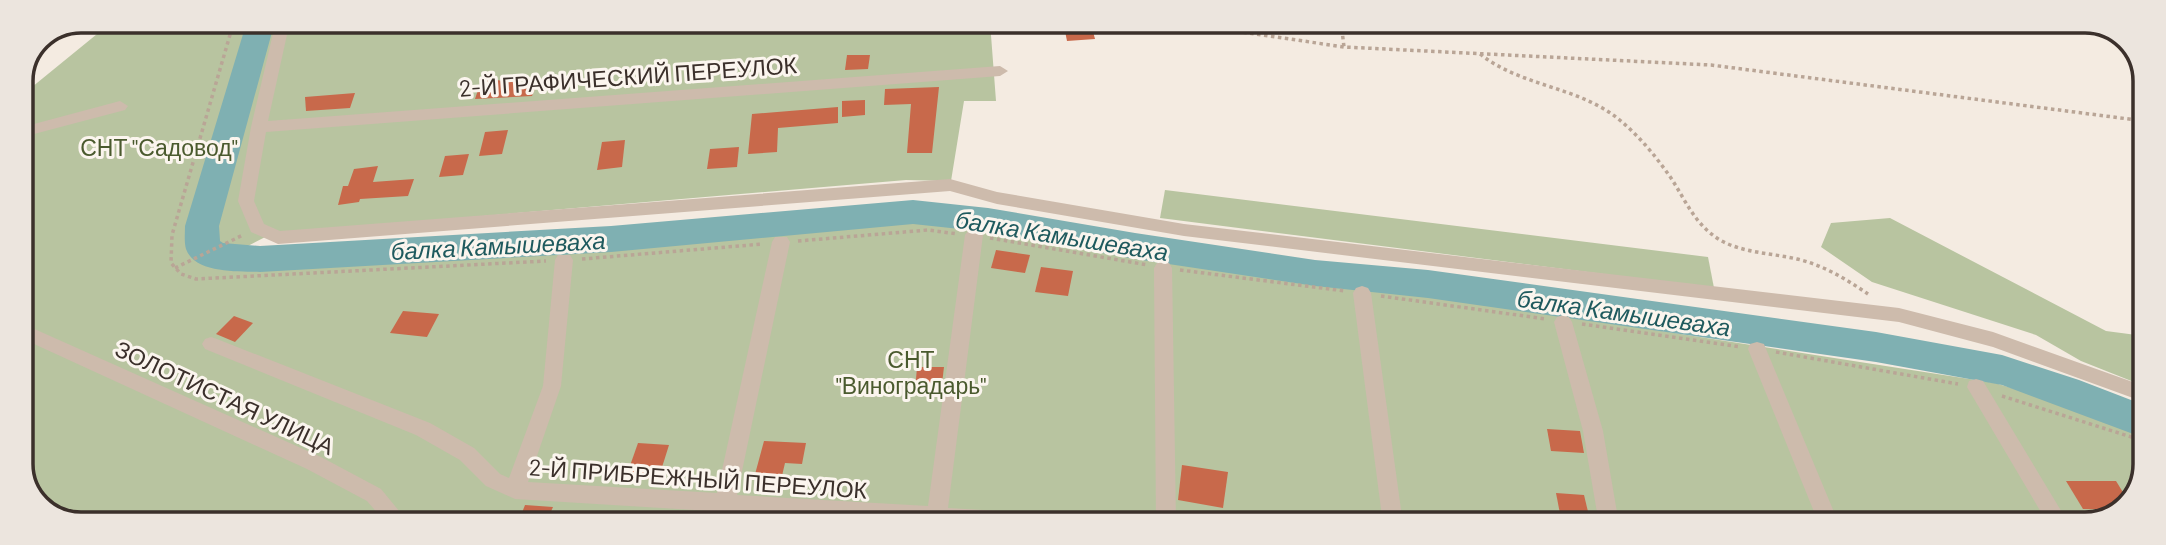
<svg xmlns="http://www.w3.org/2000/svg" width="2166" height="545" viewBox="0 0 2166 545" font-family="Barlow,sans-serif">
  <style>
    .green { fill: #b8c4a0 }
    .lines { fill: none; stroke-linecap: round; stroke-linejoin: round }
    .river { fill: #7fb0b2; fill-rule: evenodd }
    .building { fill: #c8694b }
    .path { stroke: #b9a596; stroke-width: 3.5; stroke-dasharray: 3.5 3.5; stroke-linecap: butt }
    .minor { fill: #cdbbac; fill-rule: evenodd }
    .labels { text-anchor: middle; dominant-baseline: central; stroke-width: 6; stroke-linejoin: round; paint-order: stroke }
    .street-label { font-size: 23px; fill: #3b302b; stroke: #fbf5ee }
    .park-label { font-size: 23px; fill: #4a5a2e; stroke: #fbf5ee }
    .water-label { font-size: 24px; font-style: italic; fill: #1f5a5e; stroke: #fbf5ee }
    .rim { fill: none; stroke: #3b302b; stroke-width: 3.5 }
  </style>
  <rect width="100%" height="100%" fill="#f4ebe1"/>
  <g class="green">
    <path d="M 113,21 L 990,22 L 996,101 L 964,101 L 951,181 L 906,180 L 271,234 L 219,261 L 911,221 L 988,226 L 1995,383 L 2065,404 L 2144,434 L 2144,476 L 2124,509 L 2085,524 L 69,523 L 36,504 L 21,471 L 21,96 Z"/>
    <path d="M 1165,190 L 1708,257 L 1714,288 L 1160,218 Z"/>
    <path d="M 1890,218 L 2106,331 L 2144,336 L 2144,386 L 2081,361 L 2036,335 L 1872,282 L 1821,247 L 1831,223 Z"/>
  </g>
  <g class="lines">
    <path class="river" d="M 247,21 L 275,21 L 219,226 L 220,241 L 223,243 L 260,246 L 611,226 L 913,200 L 988,208 L 1135,233 L 1315,260 L 1428,270 L 1876,332 L 2002,355 L 2079,380 L 2144,405 L 2144,438 L 2002,385 L 1876,362 L 1428,298 L 1315,286 L 1135,259 L 988,232 L 913,224 L 611,252 L 260,272 C 239,271 195,274 186,249 C 184,242 185,233 185,226 Z"/>
  </g>
  <g class="building">
    <path d="M 1091,24 L 1095,39 L 1067,41 L 1064,26 Z"/>
    <path d="M 847,55 L 870,55 L 868,69 L 845,70 Z"/>
    <path d="M 497,80 L 508,82 L 538,82 L 532,96 L 475,99 L 481,81 Z"/>
    <path d="M 939,87 L 932,153 L 907,153 L 911,104 L 884,105 L 885,89 Z"/>
    <path d="M 355,93 L 350,108 L 306,111 L 305,97 Z"/>
    <path d="M 865,100 L 865,115 L 842,117 L 842,101 Z"/>
    <path d="M 838,107 L 838,123 L 778,128 L 777,152 L 748,154 L 752,114 Z"/>
    <path d="M 508,130 L 502,154 L 479,156 L 485,132 Z"/>
    <path d="M 625,140 L 622,167 L 597,170 L 602,142 Z"/>
    <path d="M 739,147 L 737,167 L 707,169 L 710,149 Z"/>
    <path d="M 469,154 L 463,175 L 439,177 L 445,156 Z"/>
    <path d="M 378,166 L 373,182 L 414,179 L 408,196 L 360,199 L 359,202 L 338,205 L 343,186 L 348,186 L 354,169 Z"/>
    <path d="M 996,250 L 1030,255 L 1025,273 L 991,268 Z"/>
    <path d="M 1041,267 L 1073,271 L 1068,296 L 1035,292 Z"/>
    <path d="M 403,311 L 439,314 L 427,337 L 390,333 Z"/>
    <path d="M 234,316 L 253,323 L 235,342 L 216,334 Z"/>
    <path d="M 917,367 L 944,367 L 941,392 L 915,392 Z"/>
    <path d="M 1547,429 L 1580,431 L 1584,453 L 1551,451 Z"/>
    <path d="M 764,441 L 806,443 L 802,464 L 785,463 L 781,480 L 754,478 Z"/>
    <path d="M 638,443 L 669,445 L 658,480 L 626,477 Z"/>
    <path d="M 1182,465 L 1228,472 L 1223,508 L 1178,500 Z"/>
    <path d="M 2066,481 L 2116,481 L 2129,502 L 2123,510 L 2083,509 Z"/>
    <path d="M 1556,493 L 1584,495 L 1591,524 L 1562,524 Z"/>
    <path d="M 525,505 L 553,507 L 546,523 L 518,523 Z"/>
  </g>
  <g class="lines">
    <g class="path">
      <path d="M 234,21 L 172,235 L 171,263 L 181,274 L 196,279 L 546,261"/>
      <path d="M 1174,22 L 1344,47 L 1711,65 L 2144,121"/>
      <path d="M 1341,22 L 1344,47"/>
      <path d="M 1480,54 C 1523,88 1581,86 1622,122 C 1641,138 1657,158 1671,178 C 1686,201 1695,225 1720,240 C 1743,253 1771,253 1797,259 C 1823,265 1846,279 1868,294"/>
      <path d="M 990,238 L 1148,265"/>
      <path d="M 798,241 L 928,230 L 958,234"/>
      <path d="M 582,259 L 763,244"/>
      <path d="M 175,268 L 243,235"/>
      <path d="M 1180,270 L 1345,291"/>
      <path d="M 1381,296 L 1546,319"/>
      <path d="M 1582,324 L 1741,347"/>
      <path d="M 1776,352 L 1958,384"/>
      <path d="M 2002,396 L 2144,441"/>
    </g>
    <g class="minor">
      <path d="M 276,21 L 290,21 L 268,121 L 1000,66 L 1008,71 L 1000,76 L 266,132 L 254,201 L 264,224 L 280,231 L 950,179 L 997,192 L 1184,224 L 1899,308 L 1993,332 L 2144,386 L 2144,402 L 1993,347 L 1899,322 L 1184,236 L 997,204 L 950,191 L 278,244 L 251,232 L 238,201 L 251,127 Z"/>
      <path d="M 120,101 L 128,106 L 125,110 L 34,134 L 21,131 L 21,120 L 34,124 Z"/>
      <path d="M 974,229 L 980,231 L 983,235 L 948,508 L 1050,514 L 1057,516 L 1060,523 L 906,523 L 515,499 L 486,486 L 460,460 L 416,435 L 205,349 L 202,344 L 205,339 L 211,337 L 217,339 L 430,423 L 474,448 L 500,474 L 509,478 L 543,386 L 555,260 L 558,255 L 570,255 L 573,260 L 561,386 L 528,482 L 717,493 L 772,242 L 775,237 L 787,237 L 790,242 L 737,495 L 928,506 L 965,235 L 968,231 Z"/>
      <path d="M 1163,261 L 1169,263 L 1172,268 L 1176,523 L 1156,523 L 1154,268 L 1157,263 Z"/>
      <path d="M 1362,286 L 1368,288 L 1371,293 L 1403,524 L 1383,524 L 1353,293 L 1356,288 Z"/>
      <path d="M 1563,315 L 1569,317 L 1572,322 L 1603,431 L 1619,524 L 1599,524 L 1583,431 L 1554,322 L 1557,317 Z"/>
      <path d="M 21,323 L 321,457 L 381,489 L 409,523 L 386,523 L 367,501 L 307,469 L 21,338 Z"/>
      <path d="M 1757,342 L 1764,344 L 1766,349 L 1839,524 L 1819,524 L 1748,349 L 1750,344 Z"/>
      <path d="M 1976,379 L 1983,381 L 2069,524 L 2048,524 L 1967,387 L 1969,381 Z"/>
    </g>
  </g>
  <g class="labels">
    <g class="street-label">
      <text transform="translate(628 76) rotate(-4)">2-Й ГРАФИЧЕСКИЙ ПЕРЕУЛОК</text>
      <text transform="translate(225 397) rotate(25)">ЗОЛОТИСТАЯ УЛИЦА</text>
      <text transform="translate(698 478) rotate(4)">2-Й ПРИБРЕЖНЫЙ ПЕРЕУЛОК</text>
    </g>
    <g class="park-label">
      <text x="159" y="147">СНТ "Садовод"</text>
      <text x="911" y="359">СНТ<tspan x="911" dy="26">"Виноградарь"</tspan></text>
    </g>
    <g class="water-label">
      <text transform="translate(1062 235) rotate(9)">балка Камышеваха</text>
      <text transform="translate(498 245) rotate(-3)">балка Камышеваха</text>
      <text transform="translate(1624 312) rotate(8)">балка Камышеваха</text>
    </g>
  </g>
  <path d="M0 0H2166V545H0ZM81 33H2085A48 48 0 0 1 2133 81V464A48 48 0 0 1 2085 512H81A48 48 0 0 1 33 464V81A48 48 0 0 1 81 33Z" fill="#ece5de" fill-rule="evenodd"/>
  <path class="rim" d="M81 33H2085A48 48 0 0 1 2133 81V464A48 48 0 0 1 2085 512H81A48 48 0 0 1 33 464V81A48 48 0 0 1 81 33Z"/>
</svg>
